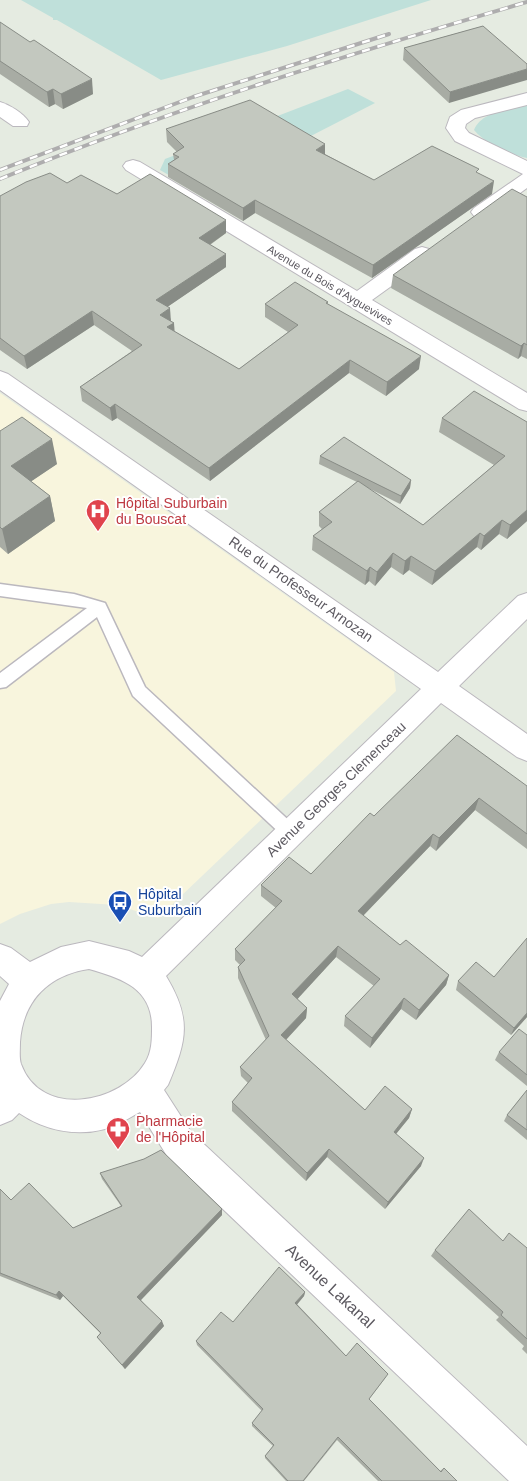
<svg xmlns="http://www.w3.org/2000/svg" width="527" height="1481" viewBox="0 0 527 1481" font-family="Helvetica,sans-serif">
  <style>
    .medical { fill: #f8f5dd }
    .green { fill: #bfe0da }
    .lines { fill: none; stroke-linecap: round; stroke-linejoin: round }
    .service-casing { stroke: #bbb8be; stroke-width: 3 }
    .minor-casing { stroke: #bbb8be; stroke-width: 2 }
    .service { fill: #fff; fill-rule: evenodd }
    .minor { fill: #fff; fill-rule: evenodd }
    .rail-casing { stroke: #aeadae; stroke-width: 4 }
    .rail { stroke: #fff; stroke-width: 2.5; stroke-dasharray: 8; stroke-linecap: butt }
    .wall { fill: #a8aca4 }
    .shaded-wall { fill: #888c86 }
    .building { fill: #c3c8bf; stroke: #888c86 }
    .labels { text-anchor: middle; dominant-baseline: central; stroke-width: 4; stroke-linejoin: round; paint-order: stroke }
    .far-street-label { font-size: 11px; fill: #5c5960; stroke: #fff }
    .health-label { font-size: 14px; fill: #be3a42; stroke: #fff; text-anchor: start }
    .street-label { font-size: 14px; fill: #5c5960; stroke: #fff }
    .transit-label { font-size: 14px; fill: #164399; stroke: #fff; text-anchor: start }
    .near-street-label { font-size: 16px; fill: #5c5960; stroke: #fff }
  </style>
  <rect width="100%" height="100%" fill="#e5ebe1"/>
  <path class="medical" d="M 0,393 L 394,672 L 396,691 L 158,918 L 117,905 L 69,902 L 51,904 L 20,914 L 0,924 Z"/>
  <g class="green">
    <path d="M 21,0 L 431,0 L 287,46 L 161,80 L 57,20 L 53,20 L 53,18 Z"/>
    <path d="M 348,89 L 375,103 L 200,193 L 160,170 L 165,159 Z"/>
    <path d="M 527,105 L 527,158 C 508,154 486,144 474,130 C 482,111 509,110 527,105 Z"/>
  </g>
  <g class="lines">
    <g class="service-casing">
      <path id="service" d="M 0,584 L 74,594 L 105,603 L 145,687 L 297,828 L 300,833 L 297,838 L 291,840 L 285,838 L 133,696 L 97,617 L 6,687 L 0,688 L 0,673 L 87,608 L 0,596 Z"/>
    </g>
    <g class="minor-casing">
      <g id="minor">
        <path d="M 527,93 L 527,105 L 475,118 L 466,124 L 465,128 L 469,133 L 527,161 L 527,188 L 488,216 L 481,218 L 474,216 L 471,212 L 474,208 L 523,174 L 455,141 L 446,128 L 450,117 L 461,110 Z"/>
        <path d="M 0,102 C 10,105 23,113 29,122 L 27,126 L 13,126 L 0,117 Z"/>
        <path d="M 133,160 L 140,162 L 357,291 L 415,249 L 422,247 L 429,249 L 432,254 L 429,259 L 372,300 L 527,393 L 527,411 L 519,409 L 126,170 L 123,166 L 126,162 Z"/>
        <path d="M 0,371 L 8,374 L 438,672 L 518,596 L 527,593 L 527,619 L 459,686 L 527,734 L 527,761 L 517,757 L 441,703 L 166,976 C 192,1019 187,1040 168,1085 L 164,1090 L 191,1132 L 527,1446 L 527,1481 L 509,1481 L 167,1156 L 140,1112 C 129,1118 117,1126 105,1129 C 75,1137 44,1130 19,1113 L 12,1120 L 0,1125 L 0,1001 L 9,984 L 0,976 L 0,944 L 11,948 L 30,962 L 61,947 L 89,941 L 129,951 L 142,957 L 421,689 L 0,390 ZM 89,969 C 121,978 152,988 152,1027 C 152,1039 152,1052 145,1063 C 120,1104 41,1119 21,1064 C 19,1058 20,1049 20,1042 C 23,1000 49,975 89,969 Z"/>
      </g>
    </g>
    <use href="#service" class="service"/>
    <use href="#minor" class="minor"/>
    <g class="rail-casing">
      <g id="rail">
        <path d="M 0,170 L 193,97 L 389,34"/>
        <path d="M 0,179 C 172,109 349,54 527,2"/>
      </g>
    </g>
    <use href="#rail" class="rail"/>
  </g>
  <g class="wall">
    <path d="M 0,22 L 93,94 L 63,109 L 55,104 L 49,107 L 0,74 Z"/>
    <path d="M 483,26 L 449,103 L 403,60 L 404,48 Z"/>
    <path d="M 166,129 L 325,154 L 374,180 L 479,173 L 492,194 L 372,278 L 255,213 L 243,221 L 168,177 L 168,164 L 174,160 L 173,154 L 177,152 L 167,142 Z"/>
    <path d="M 67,183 L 117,194 L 226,233 L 210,245 L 226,267 L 167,307 L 171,321 L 174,323 L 174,331 L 239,369 L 288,332 L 265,317 L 265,304 L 328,302 L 328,304 L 419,369 L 386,396 L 349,373 L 210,481 L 117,418 L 112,421 L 82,401 L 80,387 L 132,351 L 94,325 L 27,369 L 0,350 L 0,196 Z"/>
    <path d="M 527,197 L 527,359 L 521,356 L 518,359 L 391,288 L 393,275 Z"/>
    <path d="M 442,418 L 527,422 L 527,521 L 507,539 L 499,534 L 481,550 L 477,547 L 432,585 L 409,570 L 403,575 L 391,567 L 375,586 L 369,581 L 365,585 L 312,550 L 313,536 L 322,529 L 319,526 L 319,512 L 357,482 L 319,464 L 320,456 L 411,480 L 410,488 L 400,504 L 366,487 L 423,525 L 494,465 L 439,432 Z"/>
    <path d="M 0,431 L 57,464 L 31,481 L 50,496 L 55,521 L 8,554 L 0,547 Z"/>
    <path d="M 527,786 L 527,849 L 475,810 L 436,851 L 430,846 L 363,916 L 400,945 L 449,975 L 446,985 L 416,1020 L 401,1009 L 370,1048 L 344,1026 L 345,1016 L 374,986 L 336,957 L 297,999 L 307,1008 L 306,1018 L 286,1040 L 365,1110 L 412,1109 L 409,1118 L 396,1134 L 421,1166 L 385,1209 L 327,1157 L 306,1181 L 232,1111 L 232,1102 L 248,1083 L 241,1076 L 240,1067 L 266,1040 L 238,978 L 238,967 L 240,965 L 235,960 L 235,949 L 276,908 L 261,896 L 261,885 L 311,874 L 374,816 Z"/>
    <path d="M 494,977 L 527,1017 L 511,1035 L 456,990 L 458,981 Z"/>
    <path d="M 527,1035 L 527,1086 L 495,1060 L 499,1052 Z"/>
    <path d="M 527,1090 L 527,1140 L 504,1121 L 507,1115 Z"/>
    <path d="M 100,1173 L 222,1209 L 222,1215 L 141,1300 L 164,1326 L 125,1369 L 97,1337 L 100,1333 L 63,1296 L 60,1300 L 0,1276 L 0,1189 L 11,1200 L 73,1228 L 121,1206 L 102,1179 Z"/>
    <path d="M 503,1241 L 527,1248 L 527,1354 L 522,1349 L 524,1346 L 496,1320 L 499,1317 L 431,1256 L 435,1250 Z"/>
    <path d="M 305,1292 L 304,1296 L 297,1304 L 346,1356 L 386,1377 L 369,1399 L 440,1471 L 444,1468 L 457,1481 L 378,1481 L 337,1440 L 304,1481 L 286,1481 L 265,1458 L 265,1456 L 273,1446 L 252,1426 L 252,1423 L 262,1411 L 197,1345 L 196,1341 L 233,1322 Z"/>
  </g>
  <g class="shaded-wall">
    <path d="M 527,69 L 527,80 L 449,103 L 450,92 Z"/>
    <path d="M 92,79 L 93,94 L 63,109 L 61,94 Z"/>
    <path d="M 53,89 L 55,104 L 49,107 L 47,92 Z"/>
    <path d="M 325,144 L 325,157 L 316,150 Z"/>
    <path d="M 494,181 L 492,194 L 372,278 L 373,265 Z"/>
    <path d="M 255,200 L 255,213 L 243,221 L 243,208 Z"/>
    <path d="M 226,220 L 226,233 L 199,252 L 199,238 Z"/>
    <path d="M 226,254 L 226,267 L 157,314 L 156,300 Z"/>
    <path d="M 170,308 L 171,322 L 160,315 Z"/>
    <path d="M 92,311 L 94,325 L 27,369 L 24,356 Z"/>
    <path d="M 174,323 L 175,337 L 167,327 Z"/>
    <path d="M 524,343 L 521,356 L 518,359 L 521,346 Z"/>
    <path d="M 421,356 L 419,369 L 386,396 L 387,382 Z"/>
    <path d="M 350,360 L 349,373 L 210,481 L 209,468 Z"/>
    <path d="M 115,404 L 117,418 L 112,421 L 110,408 Z"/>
    <path d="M 52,439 L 57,464 L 17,491 L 11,466 Z"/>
    <path d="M 411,480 L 410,488 L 400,504 L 401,496 Z"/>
    <path d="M 50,496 L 55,521 L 8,554 L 2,529 Z"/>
    <path d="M 527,510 L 527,521 L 507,539 L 510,525 Z"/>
    <path d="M 502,520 L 499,534 L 481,550 L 484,536 Z"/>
    <path d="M 480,533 L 477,547 L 432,585 L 435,571 Z"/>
    <path d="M 393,553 L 391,567 L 375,586 L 377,572 Z"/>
    <path d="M 411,556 L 409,570 L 403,575 L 405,561 Z"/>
    <path d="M 370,567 L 369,581 L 365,585 L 367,571 Z"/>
    <path d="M 479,798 L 475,810 L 436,851 L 439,838 Z"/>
    <path d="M 433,834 L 430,846 L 356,923 L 358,911 Z"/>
    <path d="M 338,946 L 336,957 L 292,1005 L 292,994 Z"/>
    <path d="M 449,975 L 446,985 L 416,1020 L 419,1010 Z"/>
    <path d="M 404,998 L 401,1009 L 370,1048 L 372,1038 Z"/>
    <path d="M 307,1008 L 306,1018 L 281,1045 L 281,1035 Z"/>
    <path d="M 527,1013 L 527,1017 L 511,1035 L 514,1028 Z"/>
    <path d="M 412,1109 L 409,1118 L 391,1140 L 394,1132 Z"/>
    <path d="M 329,1149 L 327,1157 L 306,1181 L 307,1173 Z"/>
    <path d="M 424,1158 L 421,1166 L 385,1209 L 388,1202 Z"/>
    <path d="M 222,1209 L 222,1215 L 139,1302 L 137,1297 Z"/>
    <path d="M 59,1291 L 63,1296 L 60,1300 L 56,1295 Z"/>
    <path d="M 305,1292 L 304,1296 L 295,1307 L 295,1303 Z"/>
    <path d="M 162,1321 L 164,1326 L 125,1369 L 122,1365 Z"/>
  </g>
  <g class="building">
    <path d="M 0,22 L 30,42 L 34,40 L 92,79 L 61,94 L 53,89 L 47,92 L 0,61 Z"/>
    <path d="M 483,26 L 527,64 L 527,69 L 450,92 L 404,48 Z"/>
    <path d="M 250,100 L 325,144 L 316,150 L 374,180 L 432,146 L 479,169 L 476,172 L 494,181 L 373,265 L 255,200 L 243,208 L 168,164 L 179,157 L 173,154 L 184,147 L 166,129 Z"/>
    <path d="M 50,173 L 67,183 L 81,175 L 117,194 L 150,174 L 226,220 L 199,238 L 226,254 L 156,300 L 170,308 L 160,315 L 174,323 L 167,327 L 239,369 L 298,325 L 265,304 L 295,282 L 328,302 L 326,303 L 421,356 L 387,382 L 350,360 L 209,468 L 115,404 L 110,408 L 80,387 L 142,345 L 92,311 L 24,356 L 0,338 L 0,196 L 26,182 Z"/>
    <path d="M 512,189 L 527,197 L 527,345 L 524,343 L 521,346 L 393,275 Z"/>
    <path d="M 474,391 L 527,422 L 527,510 L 510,525 L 502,520 L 484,536 L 480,533 L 435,571 L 411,556 L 405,561 L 393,553 L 377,572 L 370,567 L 367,571 L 313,536 L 332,522 L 319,512 L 358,481 L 423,525 L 505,456 L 442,418 Z"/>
    <path d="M 22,417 L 52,439 L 11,466 L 50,496 L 2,529 L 0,527 L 0,431 Z"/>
    <path d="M 344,437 L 411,480 L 401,496 L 320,456 Z"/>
    <path d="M 457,735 L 527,786 L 527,834 L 479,798 L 439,838 L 433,834 L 358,911 L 400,945 L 406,940 L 449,975 L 419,1010 L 404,998 L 372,1038 L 345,1016 L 380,979 L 338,946 L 292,994 L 307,1008 L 281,1035 L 365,1110 L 385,1086 L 412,1109 L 394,1132 L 424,1158 L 388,1202 L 329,1149 L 307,1173 L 232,1102 L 252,1078 L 240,1067 L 269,1036 L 238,967 L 245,960 L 235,949 L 282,901 L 261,885 L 289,857 L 311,874 L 370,813 L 374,816 Z"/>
    <path d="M 527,938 L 527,1013 L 514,1028 L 458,981 L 476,962 L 494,977 Z"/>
    <path d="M 519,1029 L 527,1035 L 527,1075 L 499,1052 Z"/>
    <path d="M 527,1090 L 527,1130 L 507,1115 Z"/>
    <path d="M 161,1150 L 222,1209 L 137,1297 L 162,1321 L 122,1365 L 97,1337 L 101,1333 L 59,1291 L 56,1295 L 0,1273 L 0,1189 L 11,1200 L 29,1183 L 73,1228 L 122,1206 L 100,1173 L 144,1159 Z"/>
    <path d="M 469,1209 L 503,1241 L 509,1233 L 527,1248 L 527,1339 L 501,1315 L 503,1312 L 435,1250 Z"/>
    <path d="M 279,1267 L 305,1292 L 295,1303 L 346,1356 L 357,1343 L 388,1374 L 369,1399 L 441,1472 L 444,1468 L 457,1481 L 382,1481 L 338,1437 L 303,1481 L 288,1481 L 265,1456 L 274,1445 L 252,1423 L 263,1409 L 196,1341 L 221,1312 L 233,1322 Z"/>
  </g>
  <defs>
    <g id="hospital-pin" transform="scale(1.25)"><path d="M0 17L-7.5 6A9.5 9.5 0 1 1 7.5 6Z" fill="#e0444e" stroke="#fff"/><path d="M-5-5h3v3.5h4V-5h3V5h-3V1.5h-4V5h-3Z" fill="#fff"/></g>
    <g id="bus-pin" transform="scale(1.25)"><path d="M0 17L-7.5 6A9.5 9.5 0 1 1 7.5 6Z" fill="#1a4fb4" stroke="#fff"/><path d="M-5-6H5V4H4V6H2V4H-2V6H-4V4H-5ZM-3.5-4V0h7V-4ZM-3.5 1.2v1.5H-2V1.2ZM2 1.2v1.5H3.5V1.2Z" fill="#fff"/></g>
    <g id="pharmacy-pin" transform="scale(1.25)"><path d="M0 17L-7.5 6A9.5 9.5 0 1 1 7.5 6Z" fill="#e0444e" stroke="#fff"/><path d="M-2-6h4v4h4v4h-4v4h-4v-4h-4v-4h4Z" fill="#fff"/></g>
  </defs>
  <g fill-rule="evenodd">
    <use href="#hospital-pin" x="98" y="511"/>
    <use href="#bus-pin" x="120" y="902"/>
    <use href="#pharmacy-pin" x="118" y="1129"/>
  </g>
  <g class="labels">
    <g class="far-street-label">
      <text transform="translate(330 285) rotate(31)">Avenue du Bois d'Ayguevives</text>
    </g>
    <g class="health-label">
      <text x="116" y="503">Hôpital Suburbain<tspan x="116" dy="16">du Bouscat</tspan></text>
      <text x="136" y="1121">Pharmacie<tspan x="136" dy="16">de l'Hôpital</tspan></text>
    </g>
    <g class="street-label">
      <text transform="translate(301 589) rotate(35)">Rue du Professeur Arnozan</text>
      <text transform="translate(336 789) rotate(-44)">Avenue Georges Clemenceau</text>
    </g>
    <g class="transit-label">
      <text x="138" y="894">Hôpital<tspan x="138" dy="16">Suburbain</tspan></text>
    </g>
    <g class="near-street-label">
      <text transform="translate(330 1286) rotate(43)">Avenue Lakanal</text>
    </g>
  </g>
</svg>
